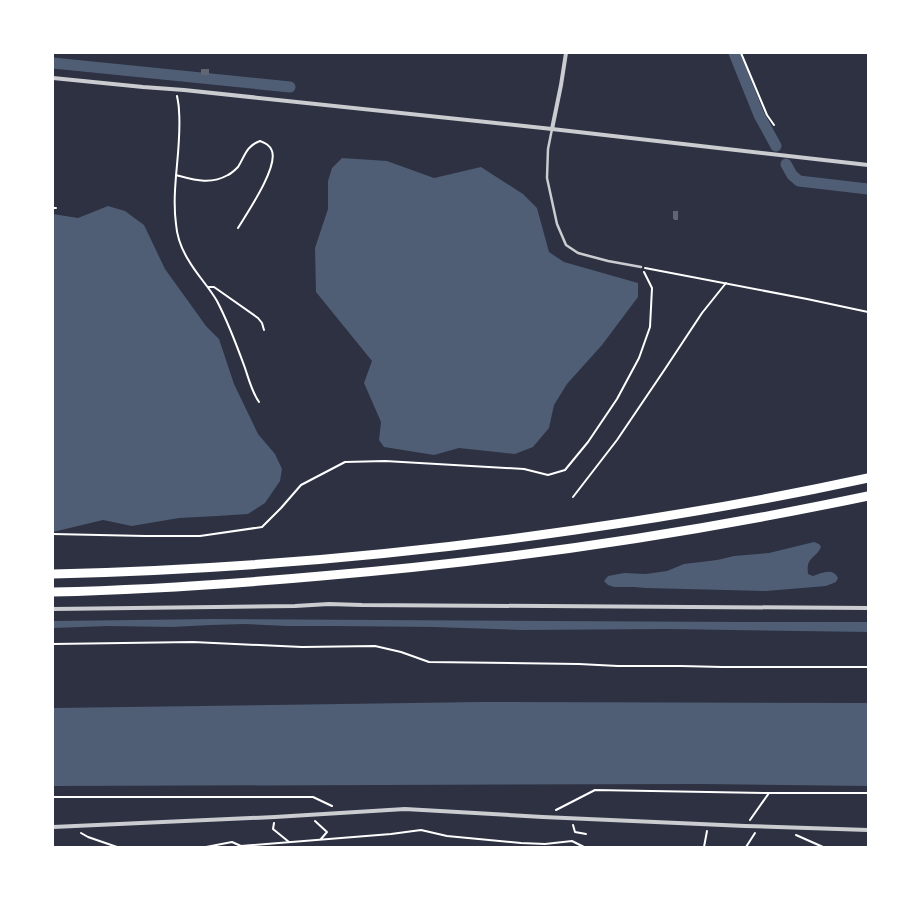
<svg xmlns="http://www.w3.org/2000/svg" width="921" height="900" viewBox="0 0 921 900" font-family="Roboto,sans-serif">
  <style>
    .water { fill: #4f5d75 }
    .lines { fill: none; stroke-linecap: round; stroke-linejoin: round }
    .canal { stroke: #4f5d75; stroke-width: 11 }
    .building { fill: #626471 }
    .path { stroke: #fff; stroke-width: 2 }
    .service { stroke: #caccd0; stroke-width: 2.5 }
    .minor { stroke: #caccd0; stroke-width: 4 }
    .motorway { stroke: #fff; stroke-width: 9 }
  </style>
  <rect width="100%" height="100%" fill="#2d3142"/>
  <g class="water">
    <path d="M 342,158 L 387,161 L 434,178 L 481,167 L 523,194 L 537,208 L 549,252 L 564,262 L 638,283 L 638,297 L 602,345 L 567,384 L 554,405 L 549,428 L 533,447 L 515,454 L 459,448 L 434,455 L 384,447 L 379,440 L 381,422 L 364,383 L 372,361 L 316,292 L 315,248 L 328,209 L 328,181 L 332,168 Z"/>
    <path d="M 108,206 L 125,211 L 144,225 L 165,269 L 206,326 L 219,339 L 234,384 L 258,434 L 275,454 L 282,469 L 280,481 L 265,503 L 248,514 L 217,516 L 179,518 L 132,526 L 103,520 L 53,532 L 53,214 L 78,218 Z"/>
    <path d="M 814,542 L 819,544 L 821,547 C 815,560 806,556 808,574 L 813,576 C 821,573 833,567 838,578 L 836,582 L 826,586 L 766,591 L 646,588 L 634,587 L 614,587 L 608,585 L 604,581 L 608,576 L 624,573 L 646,574 L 667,571 L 684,564 L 717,560 L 734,556 L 769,553 Z"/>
    <path d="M 212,619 L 744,622 L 868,622 L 868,632 L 668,629 L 522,630 L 433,627 L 335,626 L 287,626 L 245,624 L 211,625 L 172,627 L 109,626 L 53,628 L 53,621 Z"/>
    <path d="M 479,702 L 868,703 L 868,786 L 699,784 L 53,786 L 53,708 Z"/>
  </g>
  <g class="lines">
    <g class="canal">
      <path d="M 734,53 L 759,115 L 776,146"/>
      <path d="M 53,63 L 290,87"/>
      <path d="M 786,164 L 792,175 L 799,181 L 868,189"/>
    </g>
  </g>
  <g class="building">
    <rect x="201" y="69" width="8" height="6"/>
    <path d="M 673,211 L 678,211 L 678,220 L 674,220 L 674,219 L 673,219 Z"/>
  </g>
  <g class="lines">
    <g class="path">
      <path d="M 741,53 L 767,115 L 774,125"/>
      <path d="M 177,96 C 178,101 179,106 179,111 C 182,148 171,187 176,224 C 177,237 182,250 189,261 C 197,275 209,287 217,301 C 228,322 237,346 245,368 C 249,380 252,392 259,402"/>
      <path d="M 176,175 C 195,180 210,185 228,175 C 232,173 235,170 238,167 C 245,156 246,146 260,141 C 265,143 270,145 272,151 C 278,168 247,213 238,228"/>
      <path d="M 53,208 L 56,208"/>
      <path d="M 645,268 L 807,299 L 868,312"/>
      <path d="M 208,287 L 214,287 L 258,318 L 262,323 L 264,330"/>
      <path d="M 573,497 L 617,440 L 665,369 L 702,313 L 726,283"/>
      <path d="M 53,534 L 145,536 L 200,536 L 262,527 L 281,508 L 301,485 L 345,462 L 385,461 L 524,469 L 548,475 L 565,470 L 588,442 L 617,399 L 639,358 L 650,327 L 652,288 L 644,272"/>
      <path d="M 53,644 L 193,642 L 302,647 L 375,646 L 401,652 L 429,662 L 579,664 L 618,666 L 681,666 L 722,667 L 868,667"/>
      <path d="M 53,797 L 313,797 L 332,806"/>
      <path d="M 556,810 L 595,790 L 769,793 L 868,793"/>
      <path d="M 750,820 L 769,793"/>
      <path d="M 315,821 L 327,832 L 321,839"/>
      <path d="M 274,823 L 273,829 L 289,842"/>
      <path d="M 573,825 L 575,832 L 586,834"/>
      <path d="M 81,833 L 88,837 L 117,847"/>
      <path d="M 796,835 L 823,847"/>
      <path d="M 206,847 L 232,842 L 241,846 L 391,834 L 421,830 L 447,836 L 521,843 L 545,844 L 572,841 L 584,847"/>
      <path d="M 704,847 L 707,831"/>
      <path d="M 746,847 L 755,833"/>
    </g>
    <path class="service" d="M 552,129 L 548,149 L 547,178 L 557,224 L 566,245 L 578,253 L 608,261 L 641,267"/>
    <g class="minor">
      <path d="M 53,78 L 143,87 L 184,90 L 552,129 L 868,165"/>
      <path d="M 552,129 L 561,85 L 566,53"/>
      <path d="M 53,609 L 295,606 L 329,604 L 362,605 L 868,608"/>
      <path d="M 53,827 L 275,817 L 405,809 L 543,817 L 745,826 L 868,830"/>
    </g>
    <g class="motorway">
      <path d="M 53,574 C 228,570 402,555 575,530 C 673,516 771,499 868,478"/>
      <path d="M 53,592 C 142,590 232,584 321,576 C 505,561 687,534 868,496"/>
    </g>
  </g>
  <rect width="921" height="900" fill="none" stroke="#ffffff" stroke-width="108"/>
</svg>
